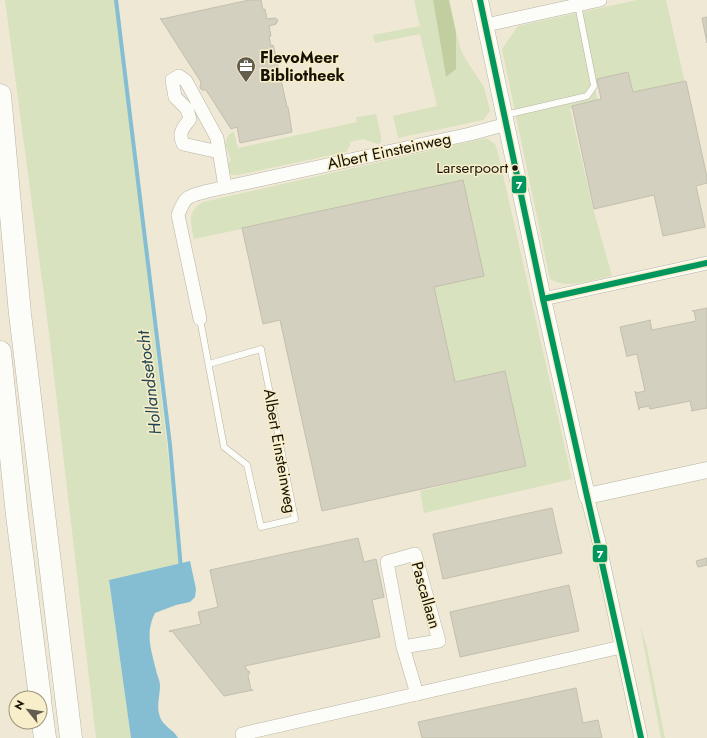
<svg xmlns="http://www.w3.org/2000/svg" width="707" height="738" viewBox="0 0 707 738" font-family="Jost,sans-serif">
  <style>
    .green { fill: #d9e2bf }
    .forest { fill: #c1cfa0 }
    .water { fill: #85bed3 }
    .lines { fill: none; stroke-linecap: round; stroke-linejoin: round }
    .stream { stroke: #85bed3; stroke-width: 4 }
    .building { fill: #d4d0c0; stroke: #c3bfaf }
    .service-casing { stroke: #b8b4a4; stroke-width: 7 }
    .minor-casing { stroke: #b8b4a4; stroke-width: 14 }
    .tertiary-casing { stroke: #b8b4a4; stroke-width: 17 }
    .motorway-casing { stroke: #b8b4a4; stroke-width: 23 }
    .service { stroke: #fcfcf9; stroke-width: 6 }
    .minor { stroke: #fcfcf9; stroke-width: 13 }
    .tertiary { stroke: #fcfcf9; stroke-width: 16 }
    .motorway { stroke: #fcfcf9; stroke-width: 22 }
    .bus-1-casing { stroke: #f8eec9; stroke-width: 9 }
    .bus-1 { stroke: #00965e; stroke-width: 6 }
    .bus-dot { fill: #161206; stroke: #f8eec9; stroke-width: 1.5 }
    .labels { text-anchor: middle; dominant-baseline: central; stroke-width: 3; stroke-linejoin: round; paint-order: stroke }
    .bus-label { font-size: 15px; fill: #161206; stroke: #f8eec9; text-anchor: end }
    .poi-label { font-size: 16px; font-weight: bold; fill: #161206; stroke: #f8eec9; text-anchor: start }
    .street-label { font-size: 16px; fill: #161206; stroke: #f8eec9 }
    .water-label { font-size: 17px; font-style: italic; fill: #1f4556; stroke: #f8eec9 }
    .line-badge { stroke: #f8eec9; stroke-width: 1.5 }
    .badge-label { font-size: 11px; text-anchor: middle; font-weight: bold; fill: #fff }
  </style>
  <rect width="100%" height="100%" fill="#eee8d4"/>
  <g class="green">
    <path d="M 5,0 L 116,0 L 170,472 L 182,563 L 109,580 L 131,738 L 96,738 L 49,333 Z"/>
    <path d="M 414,0 L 433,0 L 446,77 L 456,69 L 456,32 L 461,50 L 466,60 L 484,87 L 490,111 L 483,120 L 398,138 L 393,116 L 437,106 L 420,34 L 375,43 L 373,35 L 420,26 Z"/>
    <path d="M 637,0 L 666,0 L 685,83 L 631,95 L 626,76 L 594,84 L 598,102 L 570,109 L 594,212 L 612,276 C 592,280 568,290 550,279 L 502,49 L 518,26 Z"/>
    <path d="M 376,114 L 381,136 L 381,143 L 377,144 L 363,139 L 350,142 L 350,146 L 346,152 L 238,175 L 232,175 L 228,172 L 226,164 L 231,160 L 225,144 L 229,134 L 234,132 L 238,148 L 357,122 L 356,117 Z"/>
    <path d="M 486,138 L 495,144 L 498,153 L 572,479 L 424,513 L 420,491 L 524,466 L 503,371 L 453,382 L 432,287 L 459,183 L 194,239 C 191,222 186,212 203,202 Z"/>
    <path d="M 640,625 L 647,648 L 665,738 L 661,738 Z"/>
  </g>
  <path class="forest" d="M 433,0 L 449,0 L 456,32 L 456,69 L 446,77 Z"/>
  <path class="water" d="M 190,561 L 196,589 L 195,597 L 190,602 L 176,605 L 155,613 C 145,633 151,649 156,670 C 157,675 160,681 160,685 C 160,696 156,706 160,717 C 163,726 174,730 178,738 L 131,738 L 109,580 Z"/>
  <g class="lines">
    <path class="stream" d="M 116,0 L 170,445 L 181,569"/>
  </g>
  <g class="building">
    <path d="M 249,0 L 261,0 L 263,10 L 265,9 L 267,19 L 275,18 L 278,20 L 276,24 L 269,26 L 271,36 L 269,36 L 271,46 L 273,45 L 274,48 L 287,107 L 288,107 L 292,132 L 240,143 L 237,127 L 231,129 L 206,90 L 202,90 L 200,88 L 201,82 L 160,18 L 162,19 Z"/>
    <path d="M 707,17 L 707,43 L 702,18 Z"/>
    <path d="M 628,72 L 633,92 L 686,81 L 707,177 L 707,183 L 696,186 L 705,227 L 663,236 L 654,195 L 594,209 L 572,106 L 601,99 L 597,79 Z"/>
    <path d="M 463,180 L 484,276 L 434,287 L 455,382 L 505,371 L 526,466 L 322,511 L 280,320 L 263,324 L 242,228 Z"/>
    <path d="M 707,308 L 707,408 L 691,411 L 692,410 L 690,401 L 650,409 L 649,406 L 639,408 L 639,410 L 635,391 L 636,393 L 645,391 L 637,354 L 628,356 L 627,357 L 620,327 L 651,320 L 650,321 L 652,330 L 696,321 L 694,311 L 692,311 Z"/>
    <path d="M 552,508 L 562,553 L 443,579 L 433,534 Z"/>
    <path d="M 358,538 L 364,562 L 376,559 L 384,597 L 372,600 L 380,637 L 245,666 L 246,669 L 250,672 L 248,676 L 251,690 L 253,690 L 224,696 L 172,631 L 170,632 L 169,631 L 201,624 L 198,612 L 218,607 L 210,570 Z"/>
    <path d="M 707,558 L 707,565 L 698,567 L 696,561 Z"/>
    <path d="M 569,585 L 579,631 L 460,657 L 450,612 Z"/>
    <path d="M 576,688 L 583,723 L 598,720 L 602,738 L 422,738 L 418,722 Z"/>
  </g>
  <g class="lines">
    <g class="service-casing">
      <g id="service">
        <path d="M 505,115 L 587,96 L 594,86 L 578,5"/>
        <path d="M 200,319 L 224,447 L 247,465 L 261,527 L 295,519 L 261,349 L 209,364"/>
      </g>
    </g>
    <g class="minor-casing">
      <g id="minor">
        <path d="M 486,25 L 600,0"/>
        <path d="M 219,152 L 183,144 C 178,132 183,128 190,119 L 187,109 L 175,97 L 172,80 L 179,76 L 186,81 L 217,138 L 225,187"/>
        <path d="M 543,299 L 707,263"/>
        <path d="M 200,319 L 178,215 C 186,194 188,197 208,191 L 470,134 L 507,124"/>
        <path d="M 587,496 L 599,542 L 641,738"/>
        <path d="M 403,647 L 439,641 L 415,554 L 387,562 L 403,647 L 417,694"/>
        <path d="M 243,738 L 242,734 L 621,647"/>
      </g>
    </g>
    <g class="tertiary-casing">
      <path id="tertiary" d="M 480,0 L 543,299 L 587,496 L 707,470"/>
    </g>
    <g class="motorway-casing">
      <g id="motorway">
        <path d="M 0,95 L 20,314 L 71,738"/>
        <path d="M 0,352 L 17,515 L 40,698"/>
        <path d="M 40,701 L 45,738"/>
      </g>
    </g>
    <use href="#service" class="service"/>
    <use href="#minor" class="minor"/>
    <use href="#tertiary" class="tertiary"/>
    <use href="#motorway" class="motorway"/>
    <g class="bus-1-casing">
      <g id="bus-1">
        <path d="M 480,0 L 543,299 L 641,738"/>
        <path d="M 543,299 L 707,263"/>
      </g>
    </g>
    <use href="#bus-1" class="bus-1"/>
  </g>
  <defs>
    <g id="office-pin" transform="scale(1)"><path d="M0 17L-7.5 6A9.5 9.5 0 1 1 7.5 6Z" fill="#625d4e" stroke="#f8eec9"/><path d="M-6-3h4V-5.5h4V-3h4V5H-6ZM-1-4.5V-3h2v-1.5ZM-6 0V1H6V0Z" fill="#fff"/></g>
  </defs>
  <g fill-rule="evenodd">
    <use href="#office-pin" x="246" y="66"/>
  </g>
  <circle class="bus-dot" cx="515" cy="168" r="3.5"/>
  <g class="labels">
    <g class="bus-label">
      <text x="508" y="168">Larserpoort</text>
    </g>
    <g class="poi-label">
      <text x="260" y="57">FlevoMeer<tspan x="260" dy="18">Bibliotheek</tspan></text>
    </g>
    <g class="street-label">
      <text transform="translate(389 151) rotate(-12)">Albert Einsteinweg</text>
      <text transform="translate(280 451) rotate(80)">Albert Einsteinweg</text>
      <text transform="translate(426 595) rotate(74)">Pascallaan</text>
    </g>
    <g class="water-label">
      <text transform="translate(149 383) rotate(-97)">Hollandsetocht</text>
    </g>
  </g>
  <g class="line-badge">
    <rect x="511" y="175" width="16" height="19" rx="4" fill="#00965e"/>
    <rect x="592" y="544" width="16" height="19" rx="4" fill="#00965e"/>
  </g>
  <g class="badge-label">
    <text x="519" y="189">7</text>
    <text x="600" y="558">7</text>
  </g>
  <g transform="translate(28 710) rotate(300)"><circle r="19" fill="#f8eec9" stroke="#9e967b"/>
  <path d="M0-3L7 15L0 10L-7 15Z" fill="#625d4e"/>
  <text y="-6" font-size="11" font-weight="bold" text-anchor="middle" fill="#161206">N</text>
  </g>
</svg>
